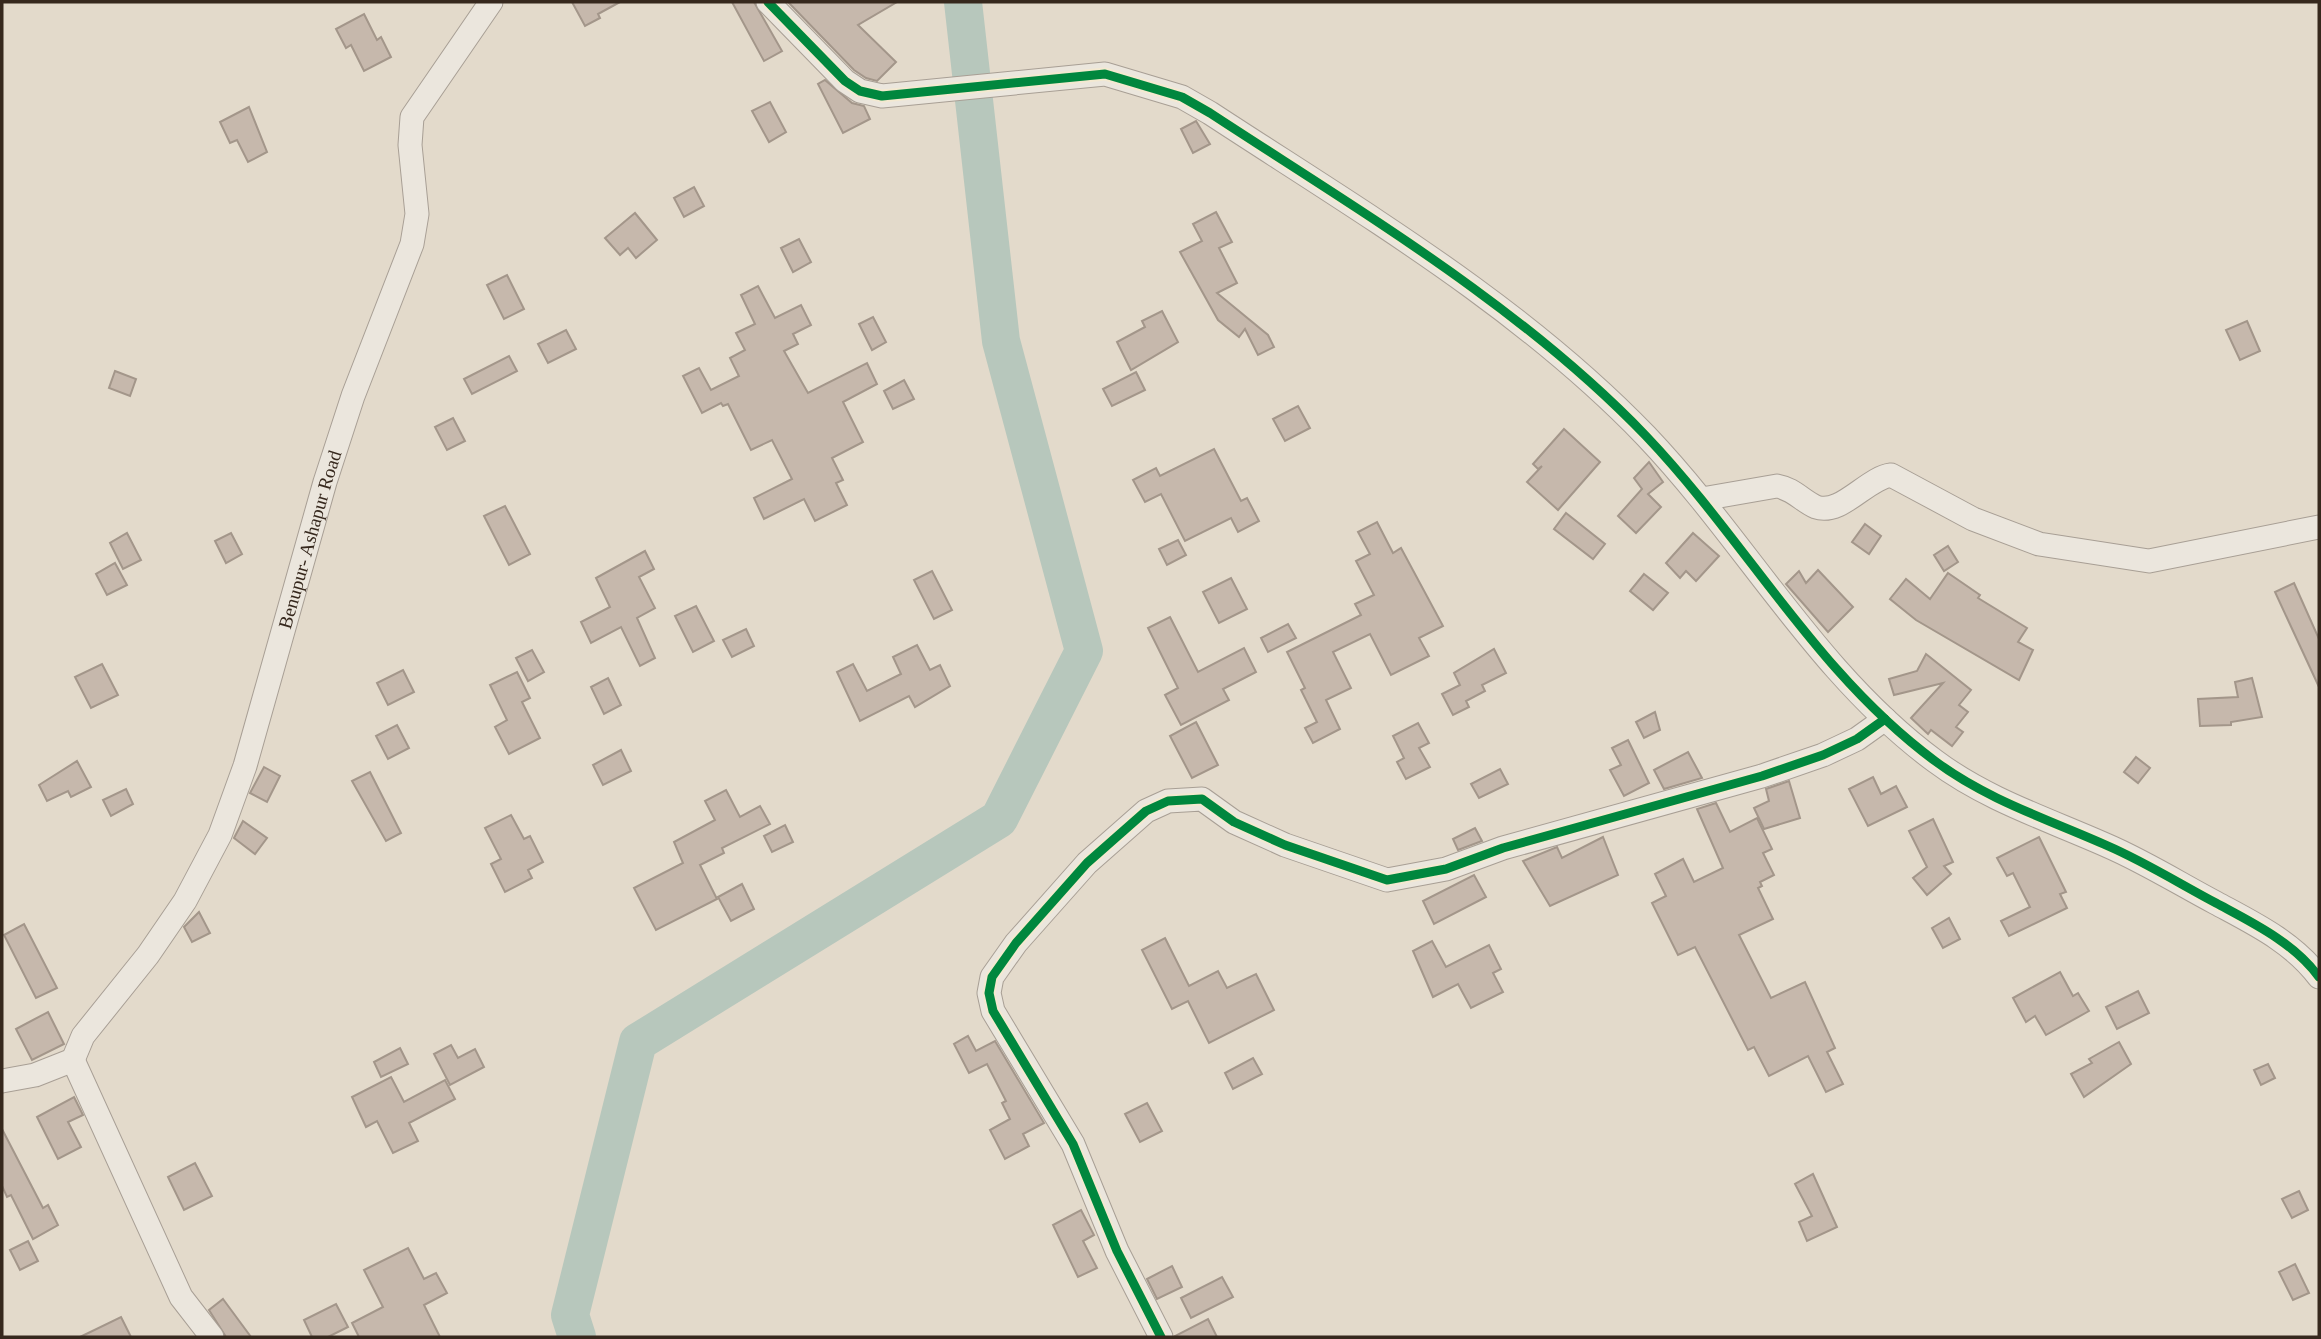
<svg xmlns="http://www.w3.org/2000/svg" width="2321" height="1339" viewBox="0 0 2321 1339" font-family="Georgia,serif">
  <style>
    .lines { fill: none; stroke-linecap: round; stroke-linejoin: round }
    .river { stroke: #b7c7bc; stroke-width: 38 }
    .building { fill: #c6b8ac; stroke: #a3968a; stroke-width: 2 }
    .minor-casing { stroke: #a89f95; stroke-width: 25 }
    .minor { stroke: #ebe6dd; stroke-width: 23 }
    .cycleway-casing { stroke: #f4e9d0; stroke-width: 13 }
    .cycleway { stroke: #00873e; stroke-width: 9 }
    .labels { text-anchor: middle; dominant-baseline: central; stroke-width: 6; stroke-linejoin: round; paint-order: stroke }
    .street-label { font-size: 19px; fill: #36281d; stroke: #f4e9d0 }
  </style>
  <rect width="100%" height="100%" fill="#e3dacb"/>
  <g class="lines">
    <path class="river" d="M 577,1337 L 570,1315 L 638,1042 L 999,819 L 1084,651 L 1001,341 L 963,2"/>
  </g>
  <g class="building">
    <path d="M 572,2 L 620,2 L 598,14 L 600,18 L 585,26 Z"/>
    <path d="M 732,2 L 754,2 L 782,51 L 764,61 Z"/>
    <path d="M 788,2 L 897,2 L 858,25 L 896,62 L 877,81 L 866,78 L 854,70 Z"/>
    <path d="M 364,14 L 377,40 L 381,37 L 391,57 L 364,71 L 351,45 L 346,48 L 336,29 Z"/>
    <path d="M 825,80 L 852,103 L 864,106 L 870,119 L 843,133 L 818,84 Z"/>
    <path d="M 770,102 L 786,132 L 769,142 L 752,111 Z"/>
    <path d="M 249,107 L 267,152 L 248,162 L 237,140 L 230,143 L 220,122 Z"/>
    <path d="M 1196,121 L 1210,144 L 1193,153 L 1181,129 Z"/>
    <path d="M 694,187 L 704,206 L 684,217 L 674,198 Z"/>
    <path d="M 1216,212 L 1232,242 L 1219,248 L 1237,283 L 1217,293 L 1268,335 L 1274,347 L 1258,355 L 1245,329 L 1239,337 L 1218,320 L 1180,252 L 1202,241 L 1193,224 Z"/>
    <path d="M 635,213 L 657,240 L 636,258 L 628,248 L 620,255 L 605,238 Z"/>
    <path d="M 799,239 L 811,262 L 793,272 L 781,248 Z"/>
    <path d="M 507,275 L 524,309 L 504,319 L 487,285 Z"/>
    <path d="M 758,286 L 775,318 L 801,305 L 811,325 L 793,334 L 798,344 L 784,351 L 808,393 L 867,363 L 877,384 L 843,402 L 863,442 L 832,458 L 843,480 L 836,483 L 847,505 L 815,521 L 804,499 L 764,519 L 754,498 L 792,479 L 772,440 L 751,450 L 728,404 L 723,406 L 721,403 L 702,413 L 683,376 L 699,368 L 711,390 L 739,376 L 730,358 L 745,350 L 736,333 L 755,324 L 741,295 Z"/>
    <path d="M 1162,311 L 1178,342 L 1131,370 L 1117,342 L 1145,327 L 1142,321 Z"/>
    <path d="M 873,317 L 886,342 L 872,350 L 859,324 Z"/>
    <path d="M 2247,321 L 2260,351 L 2240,360 L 2226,330 Z"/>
    <path d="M 566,330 L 576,349 L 548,363 L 538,344 Z"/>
    <path d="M 509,356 L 517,371 L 472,394 L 464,379 Z"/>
    <path d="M 115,371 L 136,379 L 130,396 L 109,388 Z"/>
    <path d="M 1136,372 L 1145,390 L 1112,406 L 1103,389 Z"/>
    <path d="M 904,380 L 914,399 L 893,409 L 884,391 Z"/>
    <path d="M 1298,406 L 1310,428 L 1285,441 L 1273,419 Z"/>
    <path d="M 453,418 L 465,441 L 447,450 L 435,427 Z"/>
    <path d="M 1564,429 L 1600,462 L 1558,510 L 1527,482 L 1542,466 L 1538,469 L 1533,464 Z"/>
    <path d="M 1214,449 L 1241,501 L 1247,498 L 1259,521 L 1238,532 L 1231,518 L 1185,541 L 1161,494 L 1145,502 L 1133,480 L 1156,468 L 1160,476 Z"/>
    <path d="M 1649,462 L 1663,482 L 1648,494 L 1661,507 L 1636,533 L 1618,516 L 1642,489 L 1634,478 Z"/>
    <path d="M 505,506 L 530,554 L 509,565 L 484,516 Z"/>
    <path d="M 1566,513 L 1605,544 L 1593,559 L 1554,529 Z"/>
    <path d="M 1377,522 L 1393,553 L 1401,548 L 1443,626 L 1419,638 L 1429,656 L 1391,675 L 1370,634 L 1333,652 L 1351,688 L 1326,700 L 1340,729 L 1313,743 L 1305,728 L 1317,722 L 1301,690 L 1305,688 L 1287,652 L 1361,615 L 1355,604 L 1374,595 L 1356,561 L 1370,554 L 1358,532 Z"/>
    <path d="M 1865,524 L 1881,536 L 1869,554 L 1852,542 Z"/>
    <path d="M 127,533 L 141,560 L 123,569 L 110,543 Z"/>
    <path d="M 231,533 L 242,554 L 226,563 L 215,541 Z"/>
    <path d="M 1693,533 L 1719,556 L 1696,581 L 1686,571 L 1680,578 L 1666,563 Z"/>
    <path d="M 1178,540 L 1186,555 L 1167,565 L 1159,549 Z"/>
    <path d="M 1948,546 L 1958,562 L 1944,571 L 1934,555 Z"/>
    <path d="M 645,551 L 654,569 L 639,577 L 655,608 L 637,618 L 655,658 L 640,666 L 621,627 L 591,643 L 581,622 L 610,607 L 596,578 Z"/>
    <path d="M 115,563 L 127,585 L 107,595 L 96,574 Z"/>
    <path d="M 1818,570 L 1853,607 L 1828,632 L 1786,584 L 1799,571 L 1806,583 Z"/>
    <path d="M 932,571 L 952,610 L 934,619 L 914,580 Z"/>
    <path d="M 1948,573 L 1980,595 L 1978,598 L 2027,628 L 2018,642 L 2033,650 L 2019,680 L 1916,620 L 1890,599 L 1906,579 L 1930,599 Z"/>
    <path d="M 1644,574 L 1668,593 L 1653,610 L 1630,591 Z"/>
    <path d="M 1231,578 L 1247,609 L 1219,623 L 1203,592 Z"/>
    <path d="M 2294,583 L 2319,639 L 2319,687 L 2275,592 Z"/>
    <path d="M 696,606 L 714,641 L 693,652 L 675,616 Z"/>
    <path d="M 1170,617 L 1198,672 L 1244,648 L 1256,672 L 1223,689 L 1229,700 L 1181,725 L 1165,695 L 1178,688 L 1148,628 Z"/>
    <path d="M 1288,624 L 1296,638 L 1268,652 L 1261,638 Z"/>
    <path d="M 746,629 L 754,646 L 732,657 L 723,640 Z"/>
    <path d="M 917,645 L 930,670 L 940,665 L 950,686 L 915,707 L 909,696 L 860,721 L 837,672 L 853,664 L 867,691 L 901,674 L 893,657 Z"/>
    <path d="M 1494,649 L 1506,673 L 1482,685 L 1485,691 L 1466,701 L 1469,707 L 1453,715 L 1442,694 L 1460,685 L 1454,673 Z"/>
    <path d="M 532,650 L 544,672 L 528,681 L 516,658 Z"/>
    <path d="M 1926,654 L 1971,690 L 1959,705 L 1968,712 L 1956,727 L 1963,732 L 1952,746 L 1931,730 L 1928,734 L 1911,718 L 1943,683 L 1894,695 L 1889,679 L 1917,671 Z"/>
    <path d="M 102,664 L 118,695 L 91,708 L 75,677 Z"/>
    <path d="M 403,670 L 414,692 L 388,705 L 377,683 Z"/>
    <path d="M 517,672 L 530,698 L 522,702 L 540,738 L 509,754 L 495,727 L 507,720 L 490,685 Z"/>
    <path d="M 608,678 L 621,705 L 604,714 L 591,687 Z"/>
    <path d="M 2252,678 L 2262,717 L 2231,722 L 2231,725 L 2200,726 L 2198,699 L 2238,697 L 2235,682 Z"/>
    <path d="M 1655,712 L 1660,730 L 1644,738 L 1636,722 Z"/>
    <path d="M 1196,722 L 1218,765 L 1192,778 L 1170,736 Z"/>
    <path d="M 1418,723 L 1429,743 L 1419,748 L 1430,767 L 1406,779 L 1397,762 L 1404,758 L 1393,736 Z"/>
    <path d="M 397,725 L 409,748 L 388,759 L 376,736 Z"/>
    <path d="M 1628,740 L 1649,783 L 1624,796 L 1610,770 L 1621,765 L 1612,748 Z"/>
    <path d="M 621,750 L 631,771 L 603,785 L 593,765 Z"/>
    <path d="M 1688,752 L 1702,778 L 1664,789 L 1654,770 Z"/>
    <path d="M 2136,757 L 2150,768 L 2138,783 L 2124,772 Z"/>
    <path d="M 77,761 L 91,787 L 71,797 L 68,791 L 47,801 L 39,785 Z"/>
    <path d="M 264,767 L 280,776 L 267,802 L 250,793 Z"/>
    <path d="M 1500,769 L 1508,784 L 1479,798 L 1471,784 Z"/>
    <path d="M 370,772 L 401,833 L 386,841 L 352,781 Z"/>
    <path d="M 1873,777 L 1881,794 L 1896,786 L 1907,807 L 1868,826 L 1849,789 Z"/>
    <path d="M 1789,781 L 1800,818 L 1764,829 L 1754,808 L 1769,801 L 1766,789 Z"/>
    <path d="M 126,789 L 133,804 L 111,816 L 103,800 Z"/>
    <path d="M 726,790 L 740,817 L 760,806 L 770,824 L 722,848 L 724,853 L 700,865 L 717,899 L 656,930 L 634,888 L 683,863 L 674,842 L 715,820 L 705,801 Z"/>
    <path d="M 1716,803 L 1730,832 L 1757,818 L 1772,849 L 1763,853 L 1774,875 L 1760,882 L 1762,886 L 1758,888 L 1773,919 L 1739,935 L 1771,998 L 1805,982 L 1835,1048 L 1827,1052 L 1843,1084 L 1826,1092 L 1808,1056 L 1769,1076 L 1754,1047 L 1748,1050 L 1695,947 L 1678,955 L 1652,903 L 1666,896 L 1655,874 L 1683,859 L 1694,882 L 1723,868 L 1697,809 Z"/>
    <path d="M 511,815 L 524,839 L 530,836 L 543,862 L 528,870 L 532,878 L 505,892 L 491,864 L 501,859 L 485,828 Z"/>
    <path d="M 1933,819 L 1953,862 L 1944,866 L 1951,874 L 1927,895 L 1913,878 L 1927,867 L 1909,831 Z"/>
    <path d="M 243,821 L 267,838 L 255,854 L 234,838 Z"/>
    <path d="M 785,825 L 793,842 L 772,852 L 764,836 Z"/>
    <path d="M 1475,828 L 1482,841 L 1458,850 L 1453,839 Z"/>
    <path d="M 1603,837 L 1618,875 L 1550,906 L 1523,861 L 1557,847 L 1562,858 Z"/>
    <path d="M 2039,837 L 2066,892 L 2060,894 L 2067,908 L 2009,936 L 2001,921 L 2030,907 L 2013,873 L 2007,876 L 1997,858 Z"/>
    <path d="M 1474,875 L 1486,897 L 1434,924 L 1423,901 Z"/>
    <path d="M 742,884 L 754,909 L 731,921 L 718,897 Z"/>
    <path d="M 199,912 L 210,933 L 192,942 L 184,927 Z"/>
    <path d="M 1949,918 L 1960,939 L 1943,948 L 1932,928 Z"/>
    <path d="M 24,924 L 57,988 L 36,998 L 4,935 Z"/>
    <path d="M 1165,938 L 1189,986 L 1218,971 L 1227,988 L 1256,974 L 1274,1010 L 1209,1043 L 1188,1001 L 1172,1009 L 1142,950 Z"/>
    <path d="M 1432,941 L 1446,967 L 1489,945 L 1501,969 L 1493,973 L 1503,992 L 1471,1008 L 1458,984 L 1433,997 L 1413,951 Z"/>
    <path d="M 2060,972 L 2073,996 L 2078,993 L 2089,1011 L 2046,1035 L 2035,1016 L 2026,1022 L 2013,998 Z"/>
    <path d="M 2138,991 L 2149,1013 L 2117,1029 L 2106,1007 Z"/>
    <path d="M 48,1012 L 64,1044 L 32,1060 L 16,1029 Z"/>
    <path d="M 968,1036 L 976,1051 L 995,1041 L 1044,1123 L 1023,1134 L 1029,1146 L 1005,1159 L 990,1130 L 1010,1119 L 1002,1103 L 1006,1101 L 987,1064 L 969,1073 L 954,1044 Z"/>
    <path d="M 2119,1042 L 2131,1064 L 2084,1097 L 2071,1074 L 2092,1063 L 2089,1059 Z"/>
    <path d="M 451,1045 L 458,1058 L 475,1049 L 484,1067 L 450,1085 L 434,1054 Z"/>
    <path d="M 400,1048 L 408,1064 L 381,1077 L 374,1062 Z"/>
    <path d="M 1253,1058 L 1262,1074 L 1233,1089 L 1225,1073 Z"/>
    <path d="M 2268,1064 L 2275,1078 L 2261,1085 L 2254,1070 Z"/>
    <path d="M 391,1077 L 404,1102 L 445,1080 L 455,1099 L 409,1123 L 418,1141 L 393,1153 L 377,1121 L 366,1127 L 352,1097 Z"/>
    <path d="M 74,1097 L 83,1115 L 68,1122 L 81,1147 L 58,1159 L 37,1117 Z"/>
    <path d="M 1147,1103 L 1162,1131 L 1140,1142 L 1125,1114 Z"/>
    <path d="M 2,1129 L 43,1208 L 48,1205 L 58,1225 L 33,1239 L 11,1195 L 7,1197 L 2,1186 Z"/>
    <path d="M 195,1163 L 212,1196 L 184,1210 L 168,1177 Z"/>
    <path d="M 1813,1174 L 1837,1227 L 1807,1241 L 1799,1222 L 1812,1216 L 1795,1184 Z"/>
    <path d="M 2299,1191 L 2308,1210 L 2292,1218 L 2282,1199 Z"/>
    <path d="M 1081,1210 L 1094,1235 L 1083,1241 L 1097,1268 L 1078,1277 L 1053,1225 Z"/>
    <path d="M 28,1241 L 38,1261 L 20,1270 L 10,1250 Z"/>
    <path d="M 408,1248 L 424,1279 L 436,1273 L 447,1293 L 424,1305 L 440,1337 L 359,1337 L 352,1323 L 383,1307 L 364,1270 Z"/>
    <path d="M 2295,1264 L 2309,1293 L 2293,1300 L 2279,1272 Z"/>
    <path d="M 1172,1266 L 1182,1287 L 1157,1299 L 1147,1279 Z"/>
    <path d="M 1222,1277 L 1233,1297 L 1191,1318 L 1181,1298 Z"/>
    <path d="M 223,1299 L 251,1337 L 226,1337 L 209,1310 Z"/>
    <path d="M 336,1304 L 348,1327 L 328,1337 L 312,1337 L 304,1320 Z"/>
    <path d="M 121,1317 L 131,1337 L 80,1337 Z"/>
    <path d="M 1208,1319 L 1217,1337 L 1175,1337 L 1175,1336 Z"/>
  </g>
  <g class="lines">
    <g class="minor-casing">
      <g id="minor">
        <path d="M 768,2 L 845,81 L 860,91 L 882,96 L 1105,74 L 1182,97 L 1210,113 C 1361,212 1520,305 1646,436 C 1746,541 1817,674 1935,761 C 1987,800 2050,820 2108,846 C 2145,862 2180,884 2216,903 C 2253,923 2293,942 2319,977"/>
        <path d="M 1702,499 L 1777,486 C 1794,489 1802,501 1816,507 C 1841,516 1867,478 1891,475 L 1973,519 L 2039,544 L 2149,561 L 2319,527"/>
        <path id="s1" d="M 73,1060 L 83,1036 L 148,955 L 185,901 L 220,835 L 245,766 L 325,482 L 353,396 L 412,244 L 417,214 L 410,145 L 412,117 L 491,2"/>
        <path d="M 2,1081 L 35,1075 L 73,1060 L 181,1297 L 212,1337"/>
        <path d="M 1161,1337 L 1117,1251 L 1073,1144 L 993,1011 L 989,993 L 992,977 L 1016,943 L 1087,863 L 1146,811 L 1168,801 L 1202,799 L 1234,822 L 1285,845 L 1387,880 L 1446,869 L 1503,848 L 1762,776 L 1823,755 L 1857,739 L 1885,719"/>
      </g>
    </g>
    <use href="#minor" class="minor"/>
    <g class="cycleway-casing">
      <g id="cycleway">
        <path d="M 768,2 L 845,81 L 860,91 L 882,96 L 1105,74 L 1182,97 L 1210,113 C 1361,212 1520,305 1646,436 C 1746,541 1817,674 1935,761 C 1987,800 2050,820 2108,846 C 2145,862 2180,884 2216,903 C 2253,923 2293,942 2319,977"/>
        <path d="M 1161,1337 L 1117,1251 L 1073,1144 L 993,1011 L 989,993 L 992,977 L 1016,943 L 1087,863 L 1146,811 L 1168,801 L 1202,799 L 1234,822 L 1285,845 L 1387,880 L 1446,869 L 1503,848 L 1762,776 L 1823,755 L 1857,739 L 1885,719"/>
      </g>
    </g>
    <use href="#cycleway" class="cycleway"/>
  </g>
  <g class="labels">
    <g class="street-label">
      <text stroke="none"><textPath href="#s1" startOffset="579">Benupur- Ashapur Road</textPath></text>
    </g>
  </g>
  <rect width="2321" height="1339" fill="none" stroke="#36281d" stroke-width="7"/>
</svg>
